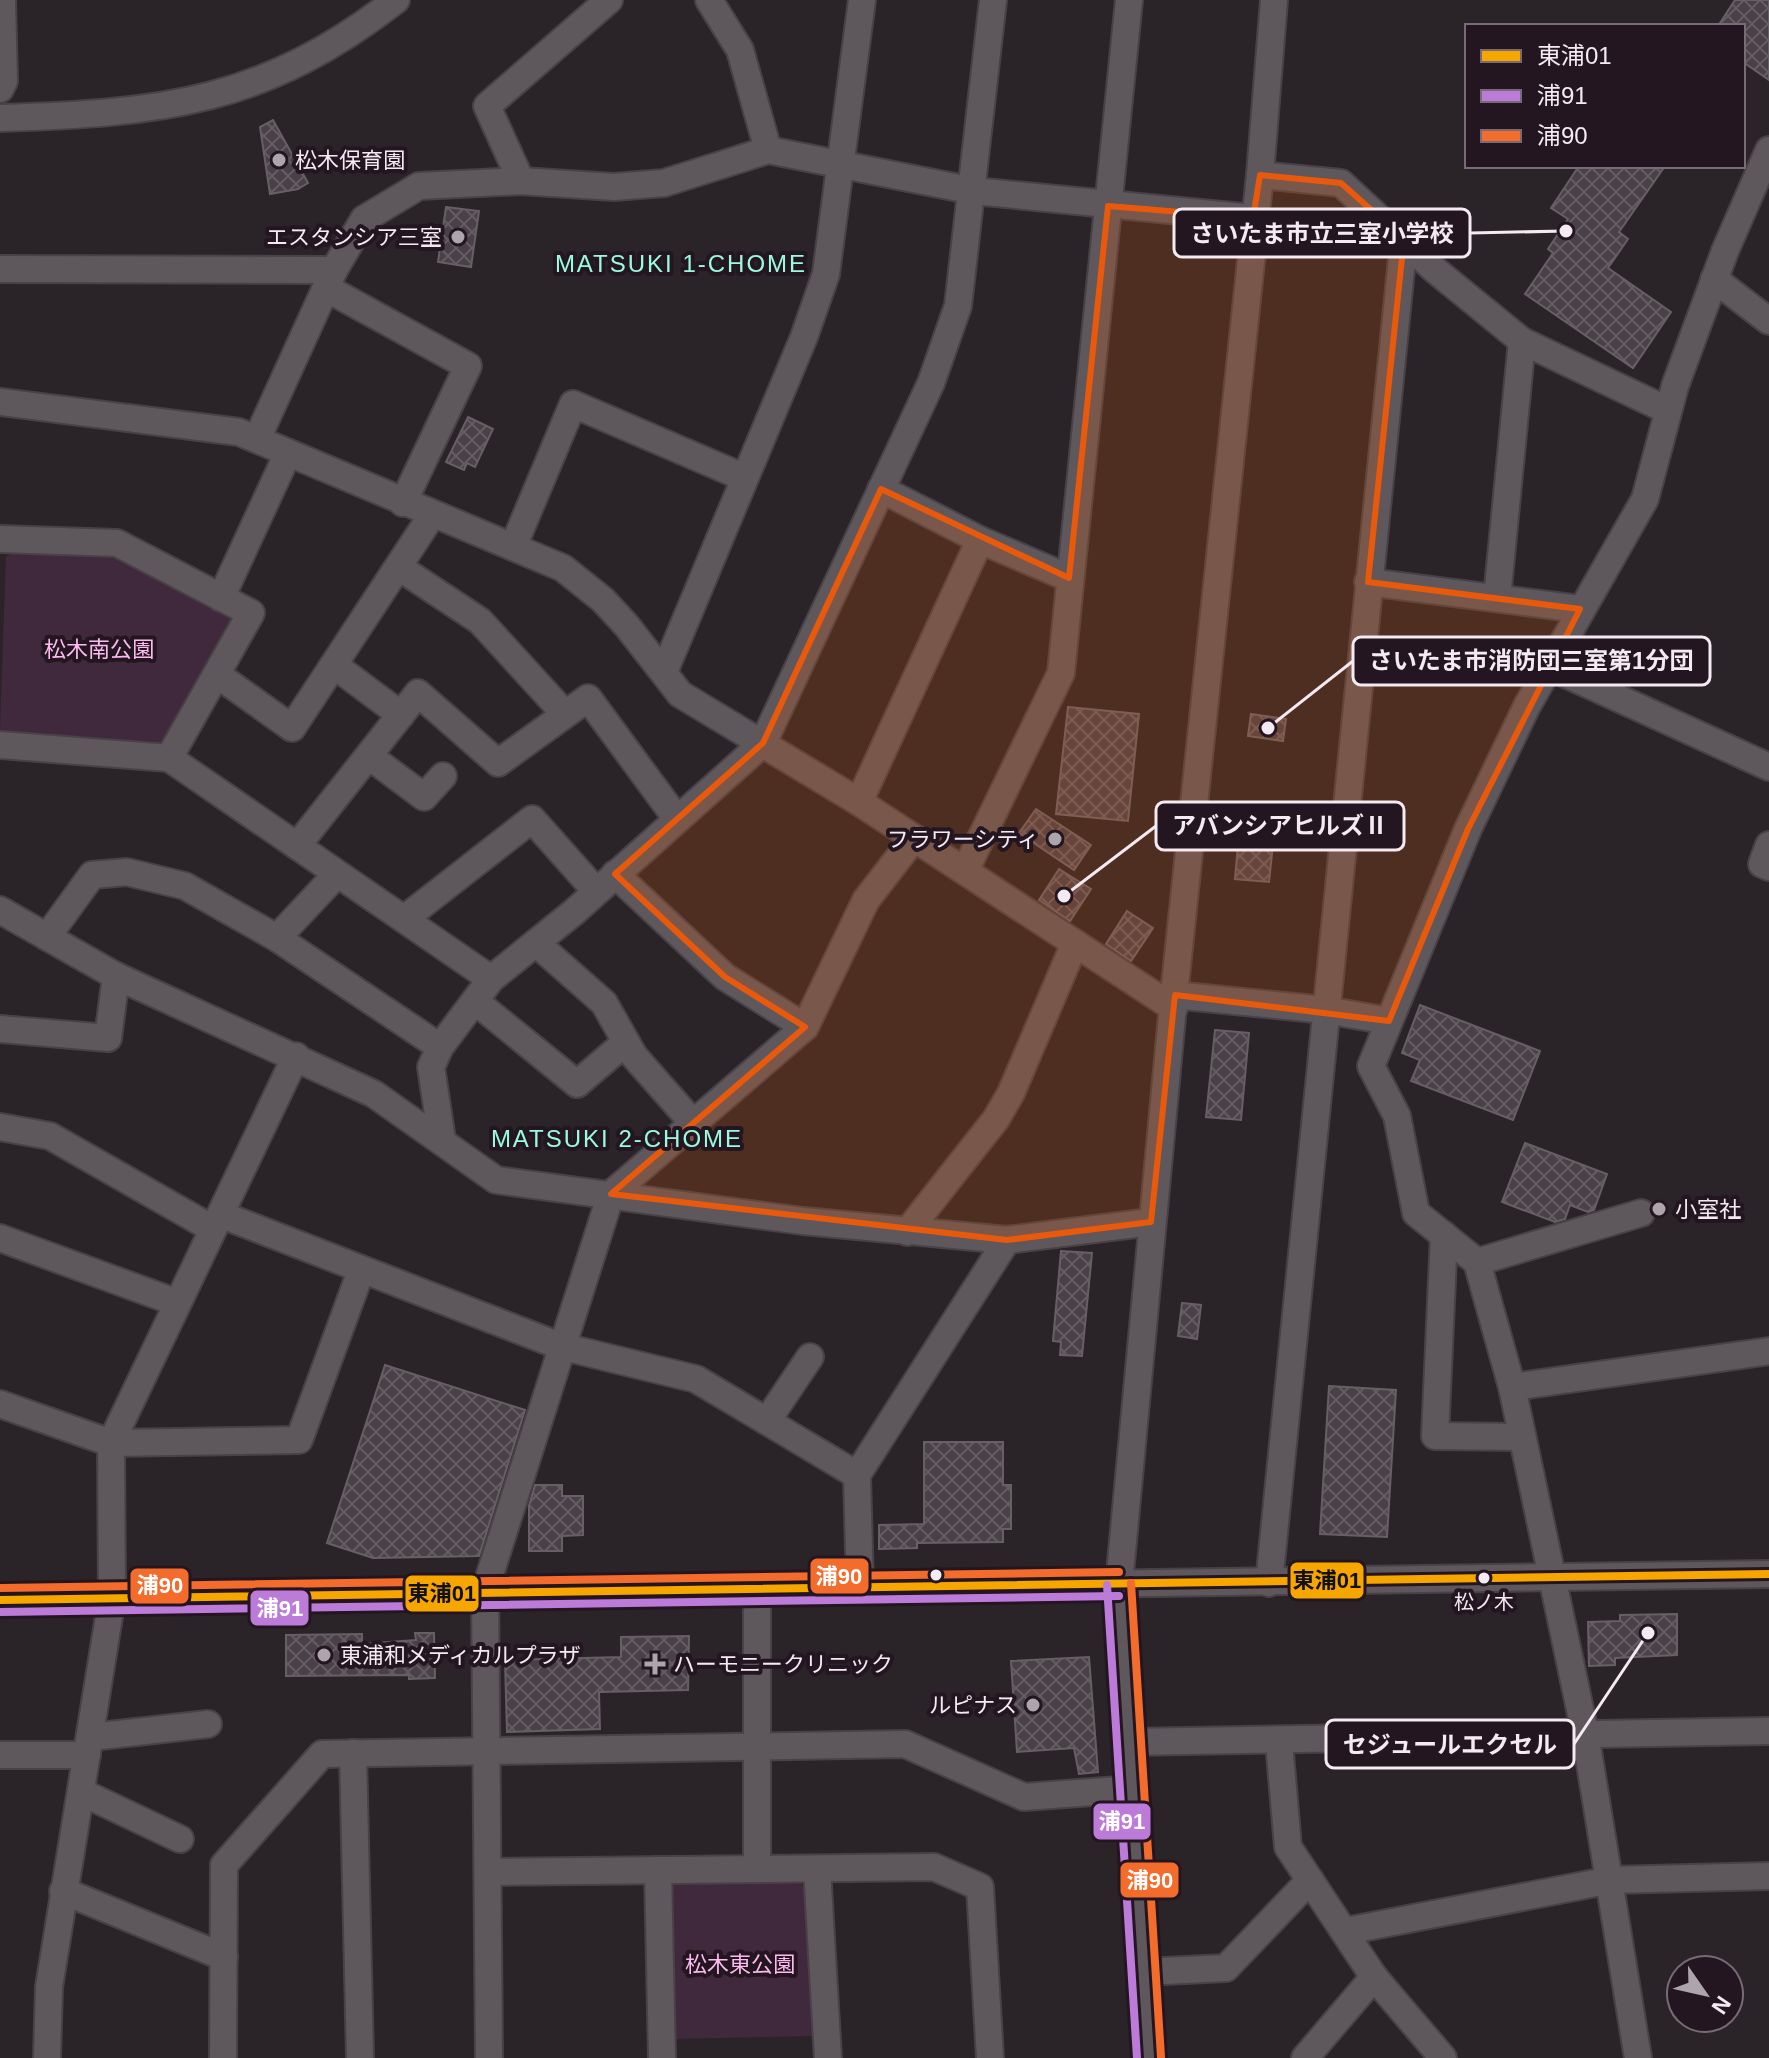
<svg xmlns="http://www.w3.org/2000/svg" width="1769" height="2058" viewBox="0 0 1769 2058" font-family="Helvetica,'Noto Sans JP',sans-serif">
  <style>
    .green { fill: #41293d }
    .building { fill: url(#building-cross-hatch); stroke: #656064; stroke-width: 2 }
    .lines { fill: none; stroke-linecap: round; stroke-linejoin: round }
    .minor-casing { stroke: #484147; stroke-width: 30 }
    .minor { stroke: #5e585c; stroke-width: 26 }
    .bus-1-casing { stroke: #241621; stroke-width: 14 }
    .bus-2-casing { stroke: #241621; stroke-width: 14 }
    .bus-3-casing { stroke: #241621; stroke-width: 14 }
    .bus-1 { stroke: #f7a600; stroke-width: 8 }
    .bus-2 { stroke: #bd7bd9; stroke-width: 8 }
    .bus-3 { stroke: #f36c2b; stroke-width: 8 }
    .marked { fill: #e8590c; fill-opacity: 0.2; stroke: #e8590c; stroke-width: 6; stroke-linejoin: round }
    .poi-dot { fill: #ada5ac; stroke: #241621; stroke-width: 3 }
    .bus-dot { fill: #f4eaf2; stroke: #241621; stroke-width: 3 }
    .labels { text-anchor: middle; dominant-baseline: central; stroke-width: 8; stroke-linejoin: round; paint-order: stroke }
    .bus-label { font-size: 20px; fill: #f4eaf2; stroke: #241621 }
    .poi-label { font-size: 22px; fill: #f4eaf2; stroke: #241621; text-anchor: start }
    .park-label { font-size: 22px; fill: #fcbaee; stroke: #241621 }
    .neighbourhood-label { font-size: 24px; letter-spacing: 2px; fill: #9afadf; stroke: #241621 }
    .leader { fill: none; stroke: #f4eaf2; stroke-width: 3 }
    .callout-dot { fill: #f4eaf2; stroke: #241621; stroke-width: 3 }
    .callout { fill: #241621; stroke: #f4eaf2; stroke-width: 3 }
    .callout-label { font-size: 24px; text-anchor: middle; font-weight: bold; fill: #f4eaf2 }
    .line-badge { stroke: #241621; stroke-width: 3 }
    .badge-label { font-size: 22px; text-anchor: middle; font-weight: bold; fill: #fff }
    .pale-badge-label { font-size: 22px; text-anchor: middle; font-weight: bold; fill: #111 }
  </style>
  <defs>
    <pattern id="building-cross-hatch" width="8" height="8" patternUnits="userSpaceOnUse" patternTransform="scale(2)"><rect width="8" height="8" fill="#494048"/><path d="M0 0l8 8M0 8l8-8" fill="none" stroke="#645c63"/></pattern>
  </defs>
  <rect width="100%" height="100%" fill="#2a2429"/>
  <g class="green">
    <path d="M 14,552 L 121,552 L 233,612 L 239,625 L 169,746 L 8,738 L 0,730 L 6,557 Z"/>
    <path d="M 797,1880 L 807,1889 L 813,2036 L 672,2039 L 669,1891 L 675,1881 Z"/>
  </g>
  <g class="building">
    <path d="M 1735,0 L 1769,0 L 1769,80 L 1743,62 L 1743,26 L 1718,26 Z"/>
    <path d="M 273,120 L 308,183 L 298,189 L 270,194 L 260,127 Z"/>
    <path d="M 1579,166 L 1665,166 L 1619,232 L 1628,239 L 1608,268 L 1671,312 L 1633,368 L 1525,294 L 1553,253 L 1548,249 L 1568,219 L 1551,208 Z"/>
    <path d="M 446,207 L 479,211 L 471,267 L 438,262 Z"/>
    <path d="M 468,417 L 493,429 L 475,467 L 467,463 L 464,470 L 446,462 Z"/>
    <path d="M 1068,707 L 1139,714 L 1128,821 L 1056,814 Z"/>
    <path d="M 1251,714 L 1286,719 L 1283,741 L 1248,736 Z"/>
    <path d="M 1036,809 L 1091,845 L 1074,870 L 1019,833 Z"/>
    <path d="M 1241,810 L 1326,817 L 1323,849 L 1273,844 L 1269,882 L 1235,879 Z"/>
    <path d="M 1059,869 L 1091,889 L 1070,921 L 1039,900 Z"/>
    <path d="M 1127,911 L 1153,928 L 1131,961 L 1106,944 Z"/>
    <path d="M 1420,1005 L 1540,1051 L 1513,1120 L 1411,1081 L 1420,1060 L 1402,1053 Z"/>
    <path d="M 1215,1030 L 1249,1033 L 1241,1120 L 1206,1117 Z"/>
    <path d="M 1525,1143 L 1607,1174 L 1594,1210 L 1588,1212 L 1570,1205 L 1565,1219 L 1555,1222 L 1502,1202 Z"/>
    <path d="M 1061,1251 L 1092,1253 L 1082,1356 L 1060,1355 L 1061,1342 L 1053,1341 Z"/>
    <path d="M 1182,1303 L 1201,1305 L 1197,1339 L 1178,1336 Z"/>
    <path d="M 385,1365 L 525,1410 L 479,1556 L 373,1558 L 327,1543 Z"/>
    <path d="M 1329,1386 L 1396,1390 L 1387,1537 L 1320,1534 Z"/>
    <path d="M 924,1442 L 1003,1442 L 1003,1485 L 1011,1485 L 1011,1529 L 1003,1529 L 1003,1542 L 917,1543 L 917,1548 L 879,1549 L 879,1525 L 924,1524 Z"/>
    <path d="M 535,1485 L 562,1485 L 562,1496 L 583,1496 L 583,1535 L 562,1536 L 562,1551 L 529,1551 L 529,1506 Z"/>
    <path d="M 1677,1614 L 1677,1655 L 1615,1658 L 1615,1665 L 1589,1666 L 1588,1622 L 1620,1621 L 1620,1615 Z"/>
    <path d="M 415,1633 L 434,1633 L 435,1678 L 409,1679 L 409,1675 L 286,1676 L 286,1635 L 362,1634 L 362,1644 L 416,1640 Z"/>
    <path d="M 689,1636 L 688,1690 L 599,1692 L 600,1729 L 507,1732 L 505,1660 L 621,1657 L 621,1637 Z"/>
    <path d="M 1089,1657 L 1098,1772 L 1079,1774 L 1074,1748 L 1017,1752 L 1011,1661 Z"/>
  </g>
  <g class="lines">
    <g class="minor-casing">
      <g id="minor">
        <path d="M 709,0 L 740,50 L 768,150"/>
        <path d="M 0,89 L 4,81 L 2,0"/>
        <path d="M 0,118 C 162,113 264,103 396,0"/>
        <path d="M 1260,175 L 1341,183 L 1435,270 L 1522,341 L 1667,410"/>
        <path d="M 521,181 L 487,106 L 609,0"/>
        <path d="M 0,269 L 334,270"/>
        <path d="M 1714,279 L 1769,321"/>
        <path d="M 326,288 L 468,366 L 403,503"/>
        <path d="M 0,402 L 239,432 L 563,568 L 603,600 L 627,626 L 680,694 L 859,802 L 1174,1008"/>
        <path d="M 257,439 L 334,270 L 364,219 L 419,186 L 521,181 L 614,187 L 664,183 L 768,150 L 974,191 L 1253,218"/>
        <path d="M 881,489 L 980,540 L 1069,578"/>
        <path d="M 0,539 L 117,543 L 251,613 L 169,758"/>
        <path d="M 513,547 L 573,404 L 743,477"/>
        <path d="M 400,568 L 480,621 L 565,714"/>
        <path d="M 1368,582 L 1580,609"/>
        <path d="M 221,598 L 288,453"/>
        <path d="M 1497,598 L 1522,341"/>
        <path d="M 334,665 L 401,715"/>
        <path d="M 1548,666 L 1769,767"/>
        <path d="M 664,672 L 804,337 L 826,274 L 862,0"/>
        <path d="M 219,676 L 292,728 L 432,515"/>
        <path d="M 0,745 L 169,758 L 491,979"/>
        <path d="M 369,756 L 424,797 L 443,776"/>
        <path d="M 859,802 L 980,540"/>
        <path d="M 1769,845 L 1762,864 L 1769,867"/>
        <path d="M 297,846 L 418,693 L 498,763 L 588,698 L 677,819"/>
        <path d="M 965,871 L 1061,673 L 1129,0"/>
        <path d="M 615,874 L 725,977 L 805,1027"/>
        <path d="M 0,910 L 116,976 L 374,1094 L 496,1180 L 803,1221 L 1007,1240 L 1151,1222"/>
        <path d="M 404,919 L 532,819 L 596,891"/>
        <path d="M 47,937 L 92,875 L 127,872 L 185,886 L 277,938 L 440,1047"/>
        <path d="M 277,938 L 337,874"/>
        <path d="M 536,943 L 604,1003 L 634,1056 L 694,1124"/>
        <path d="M 1174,995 L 1325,1010 L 1389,1021"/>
        <path d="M 475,1001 L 577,1084 L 626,1042"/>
        <path d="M 0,1029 L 108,1038 L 116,976"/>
        <path d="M 0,1127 L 50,1136 L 213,1229"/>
        <path d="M 442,1140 L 431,1067 L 440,1047 L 491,979 L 574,912 L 763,743 L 931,383 L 958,306 L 993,0"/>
        <path d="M 222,1215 L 560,1346 L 696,1379 L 857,1475"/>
        <path d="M 907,1232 L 996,1119 L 1011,1093 L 1075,943"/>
        <path d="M 1444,1235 L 1435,1436 L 1522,1437"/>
        <path d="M 0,1238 L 175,1302"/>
        <path d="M 1477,1262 L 1641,1213"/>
        <path d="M 1512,1387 L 1769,1351"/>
        <path d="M 0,1404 L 111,1443 L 299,1440 L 361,1271"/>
        <path d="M 767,1421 L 810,1357"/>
        <path d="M 1269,1583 L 1404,239"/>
        <path d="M 860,1588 L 857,1475 L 1007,1240"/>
        <path d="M 0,1600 L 1769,1574"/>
        <path d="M 91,1737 L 208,1724"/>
        <path d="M 1130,1742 L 1769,1731"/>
        <path d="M 1279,1742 L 1288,1847 L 1374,1977 L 1443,2058"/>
        <path d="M 353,1753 L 360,2058"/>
        <path d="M 0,1755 L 87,1755"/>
        <path d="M 81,1792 L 180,1839"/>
        <path d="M 757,1869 L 757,1589"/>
        <path d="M 817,1869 L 828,2058"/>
        <path d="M 658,1870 L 662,2058"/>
        <path d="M 488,1872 L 934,1867 L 980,1887 L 990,2058"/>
        <path d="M 63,1891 L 224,1957"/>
        <path d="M 1346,1931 L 1611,1880 L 1769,1876"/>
        <path d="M 1143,1972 L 1226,1968 L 1310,1880"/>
        <path d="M 47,2058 L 49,1987 L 112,1598 L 111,1443 L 296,1056"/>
        <path d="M 223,2058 L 224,1865 L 322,1754 L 905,1744 L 1024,1797 L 1133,1789"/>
        <path d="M 489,2058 L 485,1590 L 611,1194 L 805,1027 L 866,900 L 914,838"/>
        <path d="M 1149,2058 L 1119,1584 L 1174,995 L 1260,175 L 1274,0"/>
        <path d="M 1305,2058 L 1374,1977"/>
        <path d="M 1638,2058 L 1585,1733 L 1512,1387 L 1477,1262 L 1416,1213 L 1397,1116 L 1371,1066 L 1468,829 L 1527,706 L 1645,499 L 1675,386 L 1725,251 L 1769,150"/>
      </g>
    </g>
    <use href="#minor" class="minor"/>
    <g class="bus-1-casing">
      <path id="bus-1" d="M 0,1600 L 1769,1574"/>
    </g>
    <g class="bus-2-casing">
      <g id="bus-2">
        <path d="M 1107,1585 L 1137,2058"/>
        <path d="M 0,1612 L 1119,1596"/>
      </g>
    </g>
    <g class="bus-3-casing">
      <g id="bus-3">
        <path d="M 1131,1583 L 1161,2057"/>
        <path d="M 0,1588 L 1119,1572"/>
      </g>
    </g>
    <use href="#bus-1" class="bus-1"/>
    <use href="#bus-2" class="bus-2"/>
    <use href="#bus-3" class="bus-3"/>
  </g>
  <path class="marked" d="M 1260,175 L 1341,183 L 1404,239 L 1368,582 L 1580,609 L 1468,829 L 1389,1021 L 1175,995 L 1151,1222 L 1007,1240 L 611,1194 L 805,1027 L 725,977 L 615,874 L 763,743 L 881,489 L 1069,578 L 1108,206 L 1253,218 Z"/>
  <g class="poi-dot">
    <circle cx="279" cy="160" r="8"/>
    <circle cx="458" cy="237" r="8"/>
    <circle cx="1055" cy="839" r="8"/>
    <circle cx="1659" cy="1209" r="8"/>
    <circle cx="324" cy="1655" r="8"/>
    <path d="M651 1652h8v8h8v8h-8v8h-8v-8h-8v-8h8z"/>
    <circle cx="1033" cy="1705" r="8"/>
  </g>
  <g class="bus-dot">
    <circle cx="936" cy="1575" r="7"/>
    <circle cx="1484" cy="1578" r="7"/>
  </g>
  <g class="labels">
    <g class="bus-label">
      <text x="1484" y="1602">松ノ木</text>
    </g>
    <g class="poi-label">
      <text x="295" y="160">松木保育園</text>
      <text x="442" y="237" text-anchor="end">エスタンシア三室</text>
      <text x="1039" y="839" text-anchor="end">フラワーシティ</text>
      <text x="1675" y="1209">小室社</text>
      <text x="340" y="1655">東浦和メディカルプラザ</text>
      <text x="673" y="1664">ハーモニークリニック</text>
      <text x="1017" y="1705" text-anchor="end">ルピナス</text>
    </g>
    <g class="park-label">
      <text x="99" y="649">松木南公園</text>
      <text x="740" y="1964">松木東公園</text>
    </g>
    <g class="neighbourhood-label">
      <text x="681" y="263">MATSUKI 1-CHOME</text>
      <text x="617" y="1138">MATSUKI 2-CHOME</text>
    </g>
  </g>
  <path class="leader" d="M1566 231L1470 233M1268 728L1353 661M1064 896L1156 826M1648 1633L1574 1744"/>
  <g class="callout-dot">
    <circle cx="1566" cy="231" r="8"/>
    <circle cx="1268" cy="728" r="8"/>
    <circle cx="1064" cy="896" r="8"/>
    <circle cx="1648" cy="1633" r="8"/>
  </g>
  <g class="callout">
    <rect x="1174" y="209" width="296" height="48" rx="8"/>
    <rect x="1353" y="637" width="357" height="48" rx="8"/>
    <rect x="1156" y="802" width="248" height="48" rx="8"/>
    <rect x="1326" y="1720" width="248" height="48" rx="8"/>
  </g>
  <g class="callout-label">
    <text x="1322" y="242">さいたま市立三室小学校</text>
    <text x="1531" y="669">さいたま市消防団三室第1分団</text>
    <text x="1280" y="834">アバンシアヒルズⅡ</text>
    <text x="1450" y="1753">セジュールエクセル</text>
  </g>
  <g class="line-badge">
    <rect x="809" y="1557" width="61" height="38" rx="8" fill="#f36c2b"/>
    <rect x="1289" y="1561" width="76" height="39" rx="8" fill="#f7a600"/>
    <rect x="129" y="1567" width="61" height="38" rx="8" fill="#f36c2b"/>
    <rect x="404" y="1574" width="76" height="39" rx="8" fill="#f7a600"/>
    <rect x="249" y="1589" width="61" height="38" rx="8" fill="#bd7bd9"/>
    <rect x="1092" y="1802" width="60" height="39" rx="8" fill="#bd7bd9"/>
    <rect x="1119" y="1861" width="61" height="38" rx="8" fill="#f36c2b"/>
  </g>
  <g class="badge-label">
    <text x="839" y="1584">浦90</text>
    <text x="160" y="1593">浦90</text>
    <text x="280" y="1616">浦91</text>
    <text x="1122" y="1829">浦91</text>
    <text x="1150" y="1888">浦90</text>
  </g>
  <g class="pale-badge-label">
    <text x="1327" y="1588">東浦01</text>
    <text x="442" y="1601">東浦01</text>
  </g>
  <rect x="1465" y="24" width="280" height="144" fill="#241621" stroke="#776b75" stroke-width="2"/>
  <rect x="1481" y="50" width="40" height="12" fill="#f7a600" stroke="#776b75" stroke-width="2"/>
  <text x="1537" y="64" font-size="24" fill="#f4eaf2">東浦01</text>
  <rect x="1481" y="90" width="40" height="12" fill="#bd7bd9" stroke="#776b75" stroke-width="2"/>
  <text x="1537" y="104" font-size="24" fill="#f4eaf2">浦91</text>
  <rect x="1481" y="130" width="40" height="12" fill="#f36c2b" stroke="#776b75" stroke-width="2"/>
  <text x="1537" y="144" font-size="24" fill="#f4eaf2">浦90</text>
  <g transform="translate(1705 1994) rotate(124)"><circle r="38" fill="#241621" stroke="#776b75" stroke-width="2"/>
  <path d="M0-6L14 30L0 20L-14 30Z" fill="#ada5ac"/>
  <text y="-12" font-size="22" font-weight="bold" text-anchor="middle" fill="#f4eaf2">N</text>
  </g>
</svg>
